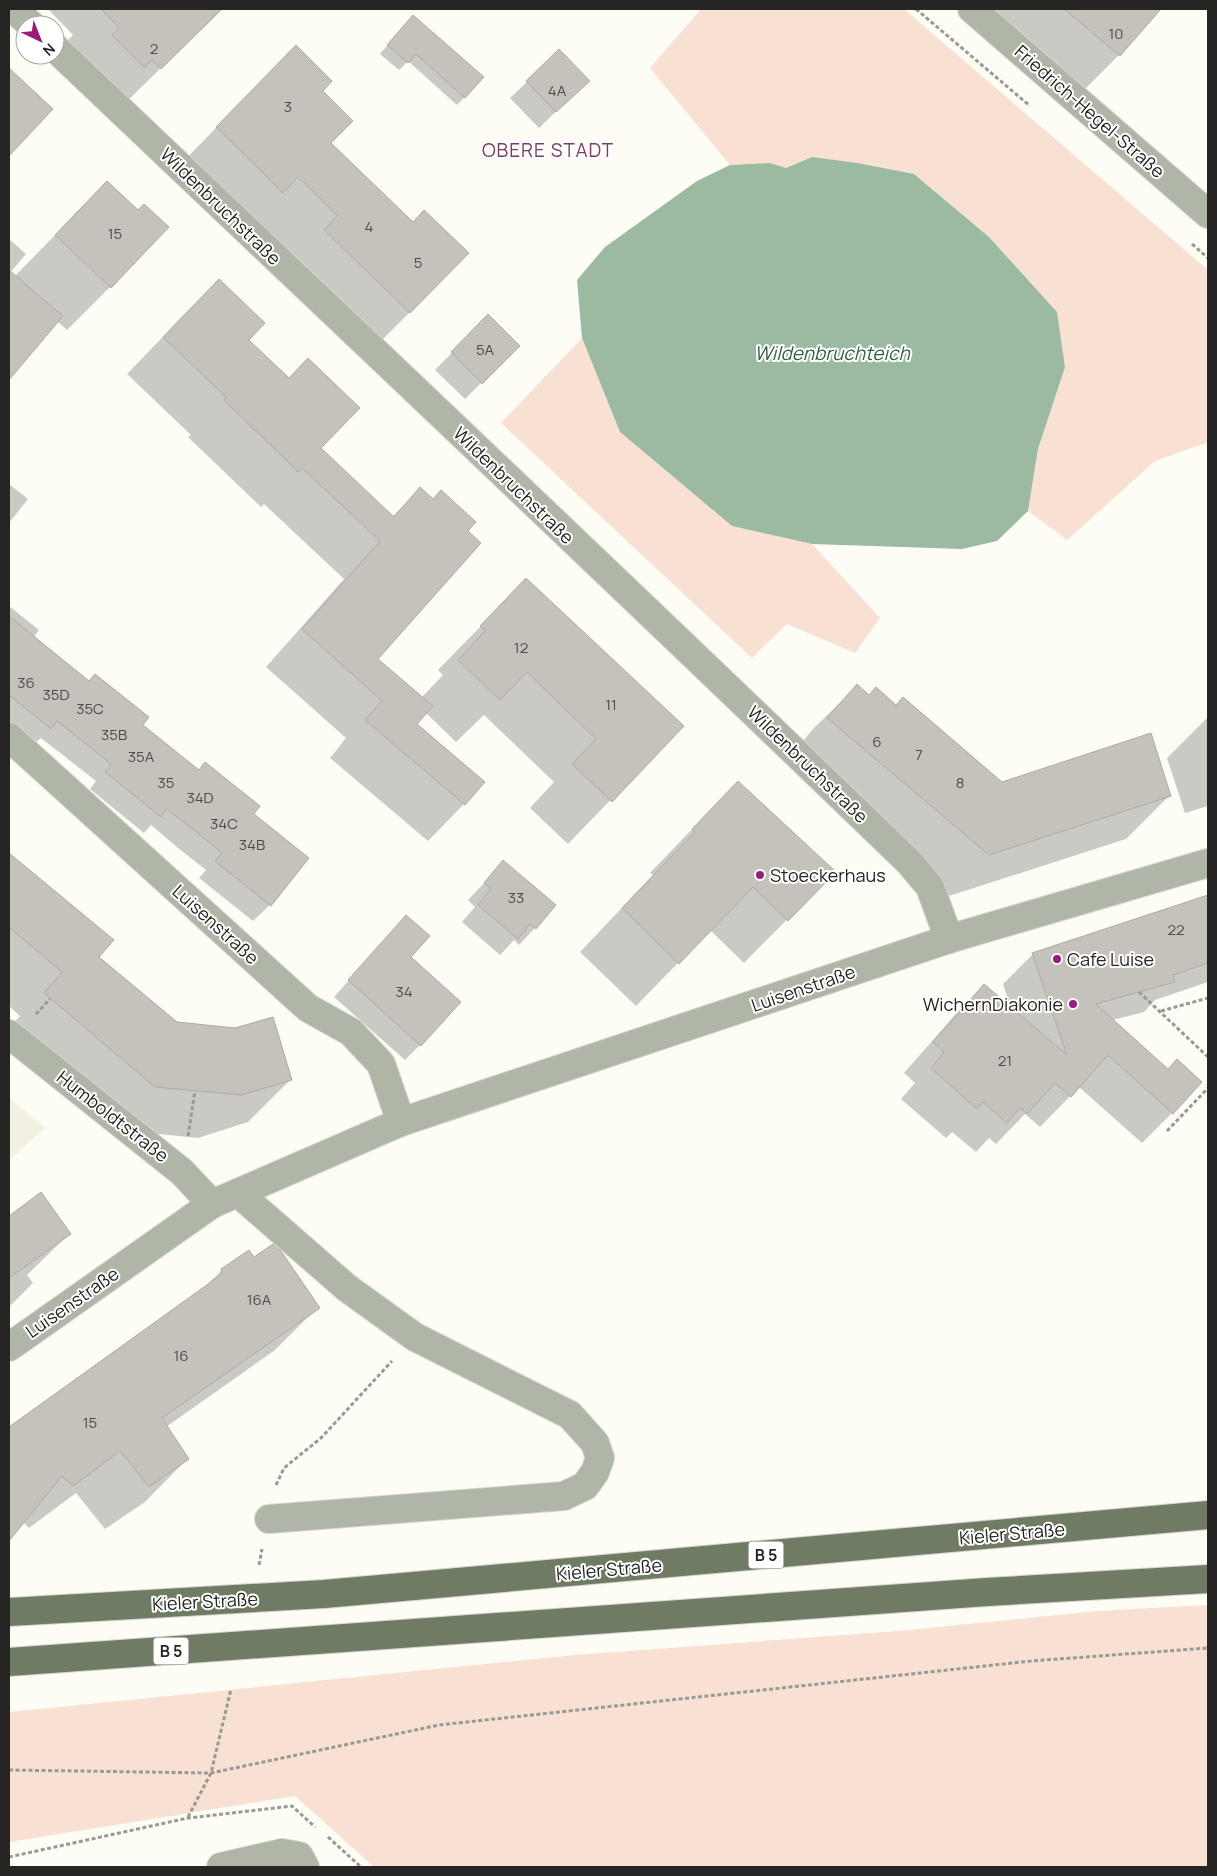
<svg xmlns="http://www.w3.org/2000/svg" width="1217" height="1876" viewBox="0 0 1217 1876" font-family="Manrope,sans-serif">
  <style>
    .built { fill: #f2f0e2 }
    .green { fill: #f8e1d3 }
    .water { fill: #9cb9a2 }
    .shadow { fill: #0003 }
    .building { fill: #c5c1bb; stroke: #aeaaa5 }
    .lines { fill: none; stroke-linecap: round; stroke-linejoin: round }
    .minor-casing { stroke: #d6d5cf; stroke-width: 30 }
    .major-casing { stroke: #d6d5cf; stroke-width: 30 }
    .path { stroke: #9a9994; stroke-width: 3; stroke-dasharray: 4 2.5; stroke-linecap: butt }
    .minor { stroke: #afb6a8; stroke-width: 28 }
    .major { stroke: #707b63; stroke-width: 28 }
    .poi-dot { fill: #961d78; stroke: #fffffe; stroke-width: 2 }
    .labels { text-anchor: middle; dominant-baseline: central; stroke-width: 4; stroke-linejoin: round; paint-order: stroke }
    .number-label { font-size: 15px; fill: #4e4c49 }
    .shield { fill: #fffffe; stroke: #676665; stroke-width: 1 }
    .shield-label { font-size: 16px; font-weight: bold; fill: #262523 }
    .street-label { font-size: 18px; fill: #262523; stroke: #fffffe }
    .poi-label { font-size: 18px; fill: #262523; stroke: #fffffe; text-anchor: start }
    .neighbourhood-label { font-size: 19px; letter-spacing: 1px; fill: #793d66; stroke: #fffffe }
    .water-label { font-size: 19px; font-style: italic; fill: #32603e; stroke: #fffffe }
  </style>
  <rect width="100%" height="100%" fill="#fdfcf5"/>
  <path class="built" d="M 9,1098 L 45,1128 L 9,1160 Z"/>
  <g class="green">
    <path d="M 701,9 L 904,9 L 1208,270 L 1208,442 L 1155,461 L 1067,540 L 1028,511 L 1038,449 L 1065,367 L 1057,312 L 989,237 L 914,174 L 812,157 L 786,168 L 770,163 L 730,165 L 650,68 Z"/>
    <path d="M 582,338 L 620,432 L 732,526 L 812,544 L 880,618 L 855,653 L 787,624 L 752,658 L 501,423 Z"/>
    <path d="M 1208,1605 L 1208,1867 L 374,1867 L 295,1796 L 9,1842 L 9,1712 L 575,1655 L 898,1631 L 1097,1611 Z"/>
  </g>
  <path class="water" d="M 812,157 L 857,163 L 914,174 L 989,237 L 1057,312 L 1065,367 L 1038,449 L 1028,511 L 997,541 L 962,549 L 812,544 L 732,526 L 620,432 L 582,338 L 577,280 L 605,247 L 697,181 L 730,165 L 770,163 L 786,168 Z"/>
  <g class="shadow">
    <path d="M 48,9 L 221,9 L 117,111 L 57,51 L 73,35 Z"/>
    <path d="M 971,9 L 1156,9 L 1158,10 L 1119,55 L 1076,98 Z"/>
    <path d="M 405,25 L 465,97 L 457,105 L 408,61 L 399,70 L 380,54 Z"/>
    <path d="M 9,69 L 51,109 L 9,153 Z"/>
    <path d="M 527,82 L 571,97 L 539,128 L 510,98 Z"/>
    <path d="M 253,90 L 321,91 L 330,143 L 410,312 L 367,355 L 174,171 Z"/>
    <path d="M 107,182 L 110,287 L 67,330 L 57,321 L 9,378 L 9,239 L 26,254 L 10,273 L 14,277 Z"/>
    <path d="M 488,316 L 518,346 L 465,399 L 435,370 Z"/>
    <path d="M 182,317 L 247,340 L 320,448 L 392,517 L 420,489 L 376,659 L 421,698 L 443,675 L 438,670 L 526,580 L 682,726 L 568,844 L 530,808 L 554,782 L 484,715 L 456,742 L 425,712 L 415,724 L 464,804 L 428,841 L 330,758 L 346,738 L 266,667 L 344,579 L 264,504 L 261,507 L 188,437 L 191,435 L 127,374 Z"/>
    <path d="M 9,484 L 28,499 L 9,523 Z"/>
    <path d="M 9,606 L 39,630 L 33,638 L 307,858 L 270,905 L 253,921 L 199,878 L 206,870 L 178,848 L 151,825 L 144,833 L 90,789 L 96,781 L 41,738 L 34,744 L 9,724 Z"/>
    <path d="M 857,686 L 869,696 L 896,706 L 1002,783 L 1169,796 L 1126,839 L 946,897 L 785,762 L 814,728 Z"/>
    <path d="M 1208,717 L 1208,806 L 1185,813 L 1167,758 Z"/>
    <path d="M 695,826 L 834,872 L 744,963 L 710,930 L 636,1006 L 580,952 L 653,875 L 650,873 Z"/>
    <path d="M 9,854 L 112,940 L 97,958 L 176,1023 L 291,1079 L 248,1122 L 198,1138 L 111,1129 L 9,1028 L 20,1016 L 9,1006 Z"/>
    <path d="M 504,862 L 535,928 L 519,945 L 514,940 L 500,955 L 462,922 L 475,907 L 468,900 Z"/>
    <path d="M 1208,896 L 1208,982 L 1155,1000 L 1144,1012 L 1113,1020 L 1172,1113 L 1142,1143 L 1079,1087 L 1040,1127 L 1025,1114 L 996,1144 L 989,1138 L 976,1152 L 952,1132 L 946,1138 L 901,1099 L 915,1083 L 904,1073 L 954,1016 L 985,985 L 1011,1008 L 1003,984 L 1033,954 Z"/>
    <path d="M 391,933 L 409,957 L 420,1045 L 405,1060 L 334,997 Z"/>
    <path d="M 41,1194 L 69,1234 L 27,1275 L 33,1283 L 9,1307 L 9,1217 Z"/>
    <path d="M 254,1259 L 318,1307 L 275,1350 L 166,1427 L 187,1459 L 145,1502 L 105,1529 L 76,1493 L 29,1528 L 23,1522 L 9,1539 L 9,1427 L 203,1289 L 222,1270 Z"/>
  </g>
  <g class="building">
    <path d="M 101,9 L 222,9 L 161,69 L 152,60 L 144,67 L 112,35 L 119,28 Z"/>
    <path d="M 1064,9 L 1161,9 L 1120,56 Z"/>
    <path d="M 413,15 L 484,77 L 465,98 L 416,54 L 408,63 L 387,45 Z"/>
    <path d="M 296,45 L 332,81 L 323,91 L 353,121 L 331,143 L 413,222 L 424,210 L 469,253 L 410,313 L 324,230 L 337,216 L 298,177 L 283,193 L 216,127 Z"/>
    <path d="M 559,49 L 590,81 L 556,112 L 526,81 Z"/>
    <path d="M 9,68 L 53,109 L 9,156 Z"/>
    <path d="M 107,181 L 138,210 L 144,204 L 169,227 L 111,288 L 55,235 Z"/>
    <path d="M 9,270 L 63,316 L 9,380 Z"/>
    <path d="M 219,279 L 265,323 L 249,340 L 289,378 L 308,358 L 360,408 L 321,448 L 394,517 L 420,487 L 433,499 L 441,490 L 476,522 L 468,531 L 481,543 L 378,659 L 433,706 L 417,724 L 485,782 L 465,805 L 365,720 L 382,701 L 302,629 L 380,541 L 302,468 L 298,472 L 224,400 L 226,397 L 163,337 Z"/>
    <path d="M 488,314 L 520,346 L 482,384 L 451,352 Z"/>
    <path d="M 526,578 L 684,726 L 612,802 L 572,764 L 596,739 L 527,672 L 500,700 L 458,660 L 485,631 L 480,626 Z"/>
    <path d="M 9,616 L 89,681 L 95,674 L 149,717 L 143,725 L 199,770 L 205,762 L 260,806 L 254,814 L 309,858 L 271,906 L 215,861 L 222,853 L 195,831 L 167,809 L 161,817 L 105,772 L 111,764 L 85,743 L 57,721 L 51,729 L 9,695 Z"/>
    <path d="M 857,684 L 869,695 L 876,687 L 896,705 L 903,697 L 1002,782 L 1151,733 L 1171,796 L 989,855 L 827,718 Z"/>
    <path d="M 738,781 L 836,872 L 788,921 L 753,887 L 679,964 L 622,908 L 695,832 L 692,829 Z"/>
    <path d="M 9,853 L 114,940 L 99,957 L 177,1022 L 235,1028 L 273,1017 L 292,1080 L 241,1095 L 155,1087 L 44,993 L 62,972 L 9,927 Z"/>
    <path d="M 503,860 L 556,905 L 536,929 L 530,924 L 518,939 L 478,905 L 491,889 L 484,883 Z"/>
    <path d="M 1208,895 L 1208,963 L 1173,975 L 1175,982 L 1096,1004 L 1168,1069 L 1177,1059 L 1202,1082 L 1173,1114 L 1108,1055 L 1071,1097 L 1055,1083 L 1027,1114 L 1020,1108 L 1007,1123 L 983,1102 L 977,1109 L 931,1068 L 944,1052 L 933,1042 L 984,984 L 1067,1055 L 1032,953 Z"/>
    <path d="M 406,915 L 430,936 L 411,957 L 461,1002 L 421,1046 L 348,980 Z"/>
    <path d="M 41,1192 L 71,1234 L 9,1278 L 9,1216 Z"/>
    <path d="M 273,1244 L 281,1251 L 320,1308 L 162,1418 L 189,1459 L 149,1487 L 120,1451 L 73,1486 L 62,1476 L 9,1541 L 9,1427 L 222,1274 L 221,1269 L 249,1250 L 254,1257 Z"/>
  </g>
  <g class="lines">
    <g class="minor-casing">
      <g id="minor">
        <path d="M 14,9 L 31,25"/>
        <path d="M 972,9 L 1208,214"/>
        <path d="M 55,48 C 340,319 627,589 910,863 L 930,887 L 949,939"/>
        <path d="M 9,737 L 308,1008 L 351,1032 L 381,1064 L 401,1122"/>
        <path d="M 9,1034 L 182,1172 L 212,1204"/>
        <path d="M 238,1193 L 347,1288 L 415,1337 L 570,1415 L 595,1443 L 600,1458 L 595,1472 L 585,1486 L 564,1496 L 269,1519"/>
        <path d="M 9,1347 L 212,1204 L 401,1122 L 952,938 L 1208,863"/>
        <path d="M 221,1867 L 282,1853 L 299,1856 L 305,1867"/>
      </g>
    </g>
    <g class="major-casing">
      <g id="major">
        <path d="M 9,1612 L 324,1594 L 1208,1515"/>
        <path d="M 9,1662 L 987,1592 L 1208,1579"/>
      </g>
    </g>
    <g class="path">
      <path d="M 916,9 L 1030,106"/>
      <path d="M 1192,244 L 1208,258"/>
      <path d="M 1139,992 L 1208,1057"/>
      <path d="M 1161,1011 L 1208,998"/>
      <path d="M 36,1014 L 50,999"/>
      <path d="M 1167,1131 L 1208,1088"/>
      <path d="M 188,1136 L 195,1091"/>
      <path d="M 276,1485 L 284,1468 L 321,1438 L 392,1361"/>
      <path d="M 259,1565 L 262,1549"/>
      <path d="M 9,1770 L 211,1773 L 439,1725 L 1031,1661 L 1208,1648"/>
      <path d="M 188,1817 L 211,1773 L 231,1689"/>
      <path d="M 328,1837 L 361,1867"/>
      <path d="M 9,1857 L 188,1818 L 292,1806 L 315,1827"/>
    </g>
    <use href="#minor" class="minor"/>
    <use href="#major" class="major"/>
  </g>
  <g class="poi-dot">
    <circle cx="760" cy="875" r="5"/>
    <circle cx="1057" cy="959" r="5"/>
    <circle cx="1073" cy="1004" r="5"/>
  </g>
  <g class="labels">
    <g class="number-label">
      <text x="1116" y="33">10</text>
      <text x="154" y="48">2</text>
      <text x="557" y="90">4A</text>
      <text x="288" y="106">3</text>
      <text x="369" y="226">4</text>
      <text x="115" y="233">15</text>
      <text x="418" y="262">5</text>
      <text x="485" y="349">5A</text>
      <text x="521" y="647">12</text>
      <text x="26" y="682">36</text>
      <text x="56" y="694">35D</text>
      <text x="611" y="704">11</text>
      <text x="90" y="708">35C</text>
      <text x="114" y="734">35B</text>
      <text x="877" y="741">6</text>
      <text x="919" y="754">7</text>
      <text x="141" y="756">35A</text>
      <text x="166" y="782">35</text>
      <text x="960" y="782">8</text>
      <text x="200" y="797">34D</text>
      <text x="224" y="823">34C</text>
      <text x="252" y="844">34B</text>
      <text x="516" y="897">33</text>
      <text x="1176" y="929">22</text>
      <text x="404" y="991">34</text>
      <text x="1005" y="1060">21</text>
      <text x="259" y="1299">16A</text>
      <text x="181" y="1355">16</text>
      <text x="90" y="1422">15</text>
    </g>
    <g class="shield">
      <rect x="748.5" y="1541.5" width="35" height="27" rx="4"/>
      <rect x="153.5" y="1637.5" width="35" height="27" rx="4"/>
    </g>
    <g class="shield-label">
      <text x="766" y="1555">B 5</text>
      <text x="171" y="1651">B 5</text>
    </g>
    <g class="street-label">
      <text transform="translate(1090 111) rotate(41)">Friedrich-Hegel-Straße</text>
      <text transform="translate(221 206) rotate(44)">Wildenbruchstraße</text>
      <text transform="translate(514 485) rotate(44)">Wildenbruchstraße</text>
      <text transform="translate(808 764) rotate(44)">Wildenbruchstraße</text>
      <text transform="translate(216 924) rotate(42)">Luisenstraße</text>
      <text transform="translate(803 988) rotate(-19)">Luisenstraße</text>
      <text transform="translate(113 1116) rotate(38)">Humboldtstraße</text>
      <text transform="translate(72 1302) rotate(-35)">Luisenstraße</text>
      <text transform="translate(1012 1533) rotate(-5)">Kieler Straße</text>
      <text transform="translate(609 1569) rotate(-5)">Kieler Straße</text>
      <text transform="translate(205 1601) rotate(-3)">Kieler Straße</text>
    </g>
    <g class="poi-label">
      <text x="770" y="875">Stoeckerhaus</text>
      <text x="1067" y="959">Cafe Luise</text>
      <text x="1063" y="1004" text-anchor="end">WichernDiakonie</text>
    </g>
    <g class="neighbourhood-label">
      <text x="548" y="150">OBERE STADT</text>
    </g>
    <g class="water-label">
      <text x="832" y="353">Wildenbruchteich</text>
    </g>
  </g>
  <rect width="1217" height="1876" fill="none" stroke="#262523" stroke-width="20"/>
  <g transform="translate(40 40) rotate(137)"><circle r="24" fill="#fffffe" stroke="#a8a8a6"/>
  <path d="M0-4L9 19L0 12L-9 19Z" fill="#961d78"/>
  <text y="-8" font-size="14" font-weight="bold" text-anchor="middle" fill="#262523">N</text>
  </g>
</svg>
